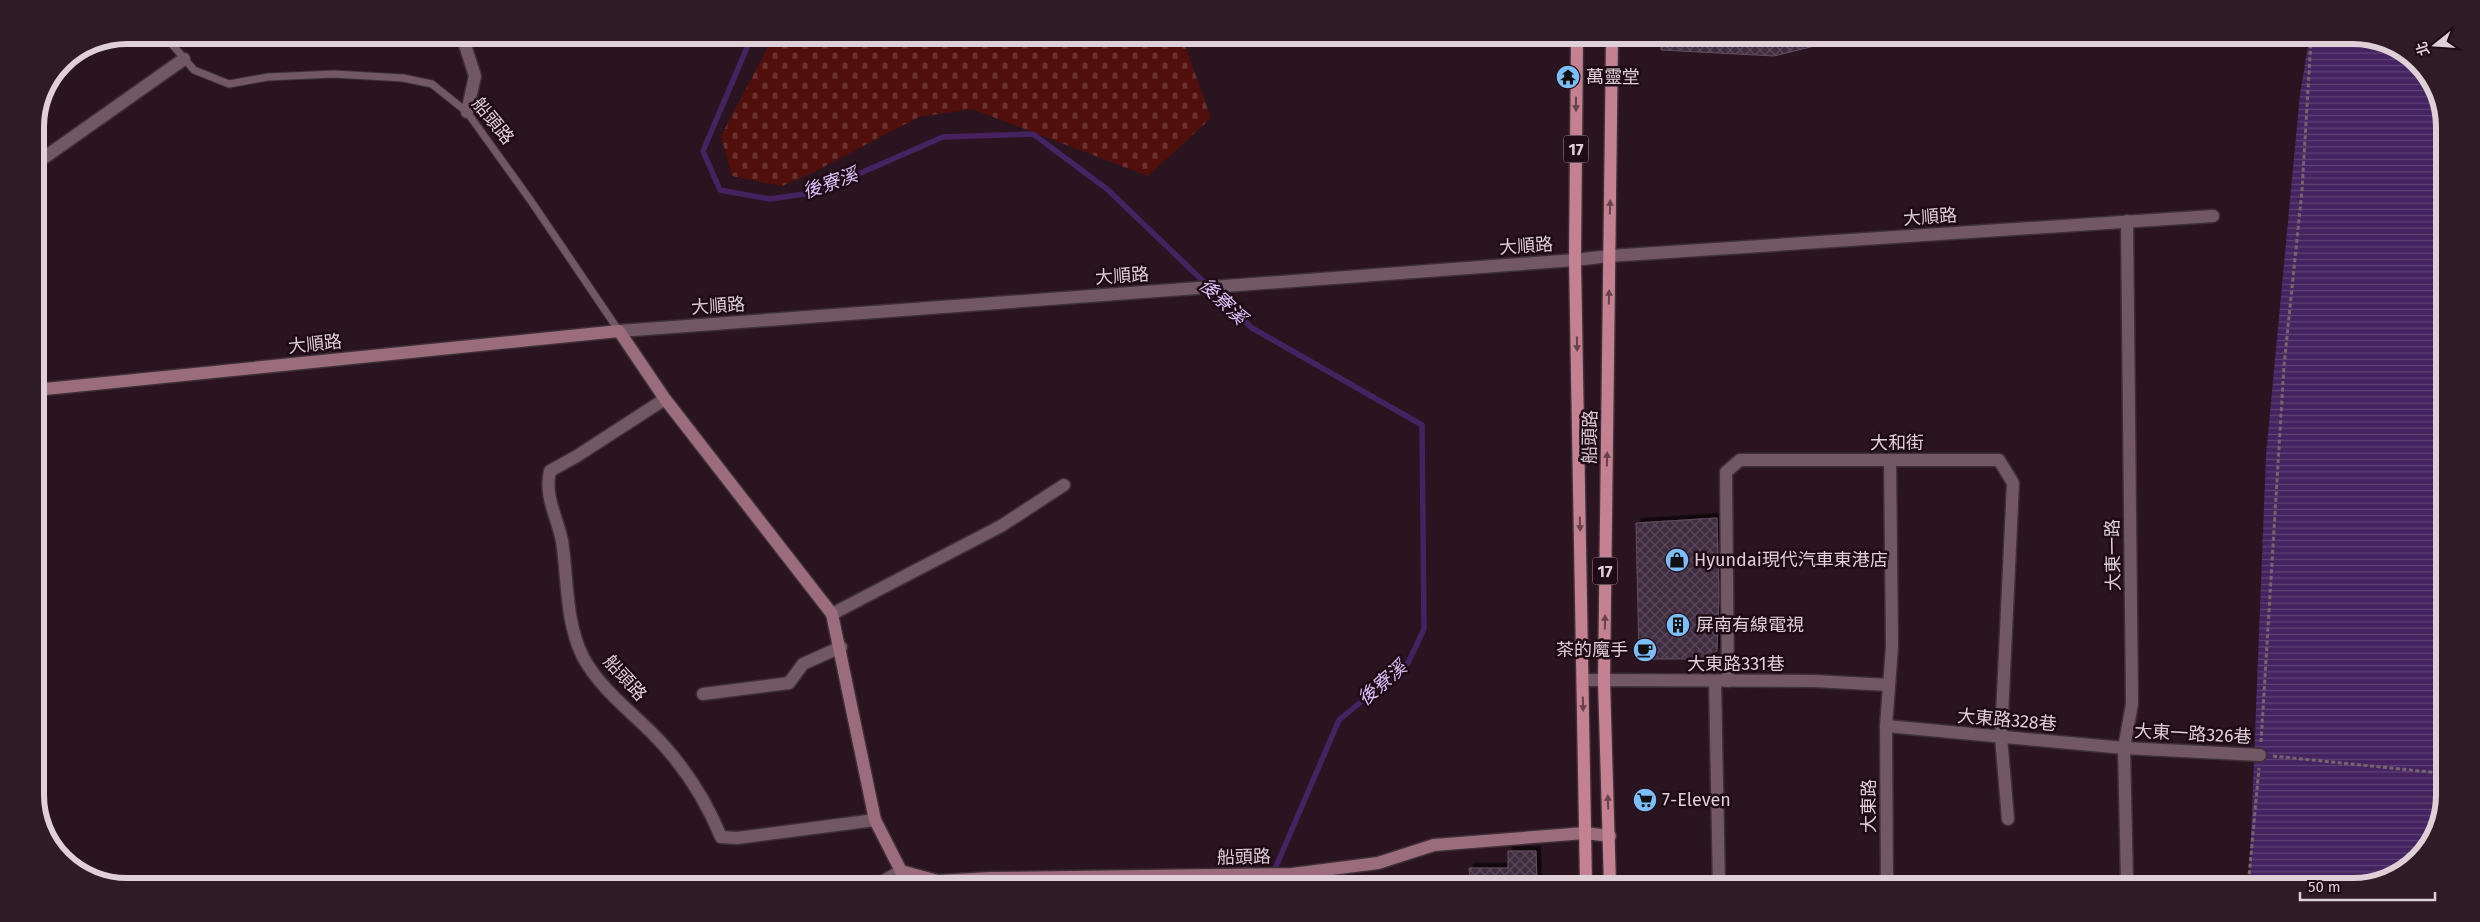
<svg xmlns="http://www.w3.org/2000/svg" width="2480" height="922" viewBox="0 0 2480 922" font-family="'Fira Sans','Noto Sans TC',sans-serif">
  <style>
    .cemetery { fill: url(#cemetery-stones) }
    .water { fill: url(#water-rules) }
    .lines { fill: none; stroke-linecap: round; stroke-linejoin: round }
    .stream { stroke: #442360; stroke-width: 5.5 }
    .building { fill: url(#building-cross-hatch); stroke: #614e61; filter: url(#shadow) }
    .lane-casing { stroke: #3e2f36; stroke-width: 9 }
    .street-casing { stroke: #3e2f36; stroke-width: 15 }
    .secondary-casing { stroke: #3e2f36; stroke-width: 15 }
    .primary-casing { stroke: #3e2f36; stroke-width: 15 }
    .path { stroke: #77646d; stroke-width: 3; stroke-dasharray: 4 2.5; stroke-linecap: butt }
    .lane { stroke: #725865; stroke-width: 7 }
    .street { stroke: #725865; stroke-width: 12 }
    .secondary { stroke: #9b6c7b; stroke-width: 12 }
    .primary { stroke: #c48191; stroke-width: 12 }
    .oneway { fill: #69404d }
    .labels { text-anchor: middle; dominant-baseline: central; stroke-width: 5; stroke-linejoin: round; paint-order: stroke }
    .shield { fill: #1f0b16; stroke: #a5949c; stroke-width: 1 }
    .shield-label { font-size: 16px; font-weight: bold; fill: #dfcfd6 }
    .poi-label { font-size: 18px; fill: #dfcfd6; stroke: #1f0b16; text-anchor: start }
    .street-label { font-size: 18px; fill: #dfcfd6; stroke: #1f0b16 }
    .water-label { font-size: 19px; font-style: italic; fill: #dcc1f9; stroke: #1f0b16 }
    .rim { fill: none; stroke: #dfcfd6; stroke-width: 6 }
  </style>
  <defs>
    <pattern id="cemetery-stones" width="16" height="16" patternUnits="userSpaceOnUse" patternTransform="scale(1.25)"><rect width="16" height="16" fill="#510f0c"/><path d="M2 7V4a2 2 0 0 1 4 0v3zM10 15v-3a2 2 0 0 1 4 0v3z" fill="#6a312f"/></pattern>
    <pattern id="water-rules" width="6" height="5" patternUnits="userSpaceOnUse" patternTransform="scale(1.25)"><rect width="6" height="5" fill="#442360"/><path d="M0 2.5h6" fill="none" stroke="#5f4276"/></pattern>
    <pattern id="building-cross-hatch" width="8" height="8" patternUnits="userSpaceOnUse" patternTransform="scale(1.25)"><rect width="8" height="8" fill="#3f2d3f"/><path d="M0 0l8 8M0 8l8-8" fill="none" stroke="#5a4a5a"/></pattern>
    <filter id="shadow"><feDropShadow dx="4.5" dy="-4.5" stdDeviation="0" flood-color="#0009"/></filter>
  </defs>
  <rect width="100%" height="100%" fill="#29141f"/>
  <path class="cemetery" d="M 774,36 L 1182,37 L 1211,118 L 1148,176 L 972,109 L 919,117 L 812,173 L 782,186 L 732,176 L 721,136 Z"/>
  <path class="water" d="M 2309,40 L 2383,40 L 2426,71 L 2445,121 L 2440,825 L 2409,868 L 2353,887 L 2249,887 L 2266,455 L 2300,94 Z"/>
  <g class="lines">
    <path class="stream" d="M 752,36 L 703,151 L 720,190 L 770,199 L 817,192 L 943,137 L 1033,134 L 1107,189 L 1252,328 L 1422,425 L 1424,629 L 1408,663 L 1339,720 L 1268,885"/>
  </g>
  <g class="building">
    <path d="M 1661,38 L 1822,39 L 1823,44 L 1774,56 L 1661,50 Z"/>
    <path d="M 1717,518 L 1719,596 L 1717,651 L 1699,659 L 1639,659 L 1636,523 Z"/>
    <path d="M 1508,851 L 1536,851 L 1537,885 L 1470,885 L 1469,868 L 1508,868 Z"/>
  </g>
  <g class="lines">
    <g class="lane-casing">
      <path id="lane" d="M 164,35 L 194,70 L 229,84 L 268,77 L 334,74 L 403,78 L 432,84 L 467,112 L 531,201 L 619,331"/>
    </g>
    <g class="street-casing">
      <g id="street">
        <path d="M 462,36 L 475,76 L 467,112"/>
        <path d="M 35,164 L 184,59"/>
        <path d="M 619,331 L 1575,260 L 1609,256 L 2213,216"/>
        <path d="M 665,399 L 577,456 L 550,471 C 544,497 557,516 562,541 C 568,579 565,621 583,657 C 599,687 628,709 652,733 C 682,763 705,798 721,837 L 737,838 L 875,820"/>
        <path d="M 832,614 L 1001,526 L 1064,485"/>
        <path d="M 1583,680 L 1814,681 L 1889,685"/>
        <path d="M 1715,681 L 1719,886"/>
        <path d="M 1728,681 L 1726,472 L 1740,460 L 1999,460 L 2013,483 L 2001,737 L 2008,819"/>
        <path d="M 703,694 L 789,683 L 803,664 L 841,647"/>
        <path d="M 1886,726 L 2124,748 L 2260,755"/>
        <path d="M 878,884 L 901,871"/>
        <path d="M 1887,886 L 1886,726 L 1892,647 L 1890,460"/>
        <path d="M 2124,886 L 2127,882 L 2124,748 L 2132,704 L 2127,221"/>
      </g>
    </g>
    <g class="secondary-casing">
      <path id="secondary" d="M 35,390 L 619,331 L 665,399 L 832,614 L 875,820 L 901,871 L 938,881 L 990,878 L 1292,874 L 1378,863 L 1434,845 L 1585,833 L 1610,836"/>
    </g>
    <g class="primary-casing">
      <g id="primary">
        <path d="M 1577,38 L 1575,260 L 1586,885"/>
        <path d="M 1610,885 L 1604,681 L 1612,38"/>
      </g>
    </g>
    <g class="path">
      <path d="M 2261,742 L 2284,366 L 2302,190 L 2311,40"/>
      <path d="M 2273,756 L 2440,773"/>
      <path d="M 2248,887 L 2259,768"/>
    </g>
    <use href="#lane" class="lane"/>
    <use href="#street" class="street"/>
    <use href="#secondary" class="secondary"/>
    <use href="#primary" class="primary"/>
  </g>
  <defs><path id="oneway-solid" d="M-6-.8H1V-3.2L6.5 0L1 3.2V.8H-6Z" transform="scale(1.25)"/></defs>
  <g class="oneway">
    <use href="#oneway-solid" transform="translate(1576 104) rotate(90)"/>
    <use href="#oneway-solid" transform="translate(1610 207) rotate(-89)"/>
    <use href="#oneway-solid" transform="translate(1609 297) rotate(-89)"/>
    <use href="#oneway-solid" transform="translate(1577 344) rotate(89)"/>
    <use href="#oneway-solid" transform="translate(1607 459) rotate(-89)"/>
    <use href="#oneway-solid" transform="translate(1580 524) rotate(89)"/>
    <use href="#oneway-solid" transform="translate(1605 622) rotate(-89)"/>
    <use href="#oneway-solid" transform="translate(1583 704) rotate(89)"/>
    <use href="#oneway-solid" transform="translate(1608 802) rotate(-92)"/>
  </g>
  <defs>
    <g id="temple-disc" transform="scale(1.25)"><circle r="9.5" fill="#7bbef8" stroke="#1f0b16"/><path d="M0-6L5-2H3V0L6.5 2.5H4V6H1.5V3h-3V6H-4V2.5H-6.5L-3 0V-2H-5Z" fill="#111"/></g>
    <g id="shop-disc" transform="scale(1.25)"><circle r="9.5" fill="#7bbef8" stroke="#1f0b16"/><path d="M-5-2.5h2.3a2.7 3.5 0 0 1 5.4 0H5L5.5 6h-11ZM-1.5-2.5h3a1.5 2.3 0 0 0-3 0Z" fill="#111"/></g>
    <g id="building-disc" transform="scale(1.25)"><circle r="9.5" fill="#7bbef8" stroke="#1f0b16"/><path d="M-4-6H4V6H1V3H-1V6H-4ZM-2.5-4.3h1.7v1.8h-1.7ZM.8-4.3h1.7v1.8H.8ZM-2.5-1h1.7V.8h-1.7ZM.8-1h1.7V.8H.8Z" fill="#111"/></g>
    <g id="cafe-disc" transform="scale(1.25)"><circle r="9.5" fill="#7bbef8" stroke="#1f0b16"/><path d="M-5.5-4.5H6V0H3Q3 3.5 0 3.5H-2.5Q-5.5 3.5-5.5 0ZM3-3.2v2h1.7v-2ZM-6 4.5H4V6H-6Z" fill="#111"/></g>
    <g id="supermarket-disc" transform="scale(1.25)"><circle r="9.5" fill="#7bbef8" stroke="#1f0b16"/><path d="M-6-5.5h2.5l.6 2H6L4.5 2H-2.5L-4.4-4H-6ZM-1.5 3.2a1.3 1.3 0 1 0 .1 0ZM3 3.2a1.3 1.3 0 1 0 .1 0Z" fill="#111"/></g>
  </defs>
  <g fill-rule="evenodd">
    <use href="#temple-disc" x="1568" y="77"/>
    <use href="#shop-disc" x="1677" y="560"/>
    <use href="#building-disc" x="1678" y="625"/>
    <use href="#cafe-disc" x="1645" y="650"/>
    <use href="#supermarket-disc" x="1645" y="800"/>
  </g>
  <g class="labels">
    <g class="shield">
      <rect x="1563.5" y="135.5" width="25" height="27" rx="4"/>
      <rect x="1592.5" y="557.5" width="25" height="27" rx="4"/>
    </g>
    <g class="shield-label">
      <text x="1576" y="149">17</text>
      <text x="1605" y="571">17</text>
    </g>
    <g class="poi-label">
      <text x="1586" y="77">萬靈堂</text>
      <text x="1694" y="560">Hyundai現代汽車東港店</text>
      <text x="1696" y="625">屏南有線電視</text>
      <text x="1628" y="650" text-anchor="end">茶的魔手</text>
      <text x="1662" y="800">7-Eleven</text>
    </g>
    <g class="street-label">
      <text transform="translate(493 121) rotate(51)">船頭路</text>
      <text transform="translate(1930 217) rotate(-4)">大順路</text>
      <text transform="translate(1526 246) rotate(-4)">大順路</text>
      <text transform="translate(1122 276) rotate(-4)">大順路</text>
      <text transform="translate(718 306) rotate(-4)">大順路</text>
      <text transform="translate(315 344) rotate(-6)">大順路</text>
      <text transform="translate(1590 437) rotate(-89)">船頭路</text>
      <text x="1897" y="443">大和街</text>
      <text transform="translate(2113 555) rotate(-91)">大東一路</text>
      <text x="1736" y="664">大東路331巷</text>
      <text transform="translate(625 678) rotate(48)">船頭路</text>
      <text transform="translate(2007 720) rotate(5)">大東路328巷</text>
      <text transform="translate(2193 734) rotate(3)">大東一路326巷</text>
      <text transform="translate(1869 806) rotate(-90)">大東路</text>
      <text transform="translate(1244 857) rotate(-1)">船頭路</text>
    </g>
    <g class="water-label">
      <text transform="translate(830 183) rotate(-19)">後寮溪</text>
      <text transform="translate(1223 301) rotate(44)">後寮溪</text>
      <text transform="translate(1382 683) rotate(-41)">後寮溪</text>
    </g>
  </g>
  <path d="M0 0H2480V922H0ZM127 44H2353A83 83 0 0 1 2436 127V795A83 83 0 0 1 2353 878H127A83 83 0 0 1 44 795V127A83 83 0 0 1 127 44Z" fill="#2e1b25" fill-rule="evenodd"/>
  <path class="rim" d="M127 44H2353A83 83 0 0 1 2436 127V795A83 83 0 0 1 2353 878H127A83 83 0 0 1 44 795V127A83 83 0 0 1 127 44Z"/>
  <g transform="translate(2435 45) rotate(253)" stroke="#1f0b16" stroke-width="4" paint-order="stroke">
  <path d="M0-4L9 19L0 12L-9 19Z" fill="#dfcfd6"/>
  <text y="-8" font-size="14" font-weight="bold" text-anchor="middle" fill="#dfcfd6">北</text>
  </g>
  <path d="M2300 892v8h135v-8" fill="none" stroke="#dfcfd6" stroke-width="2.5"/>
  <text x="2308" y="892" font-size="15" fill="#dfcfd6" stroke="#1f0b16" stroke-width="4" paint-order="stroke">50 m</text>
</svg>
